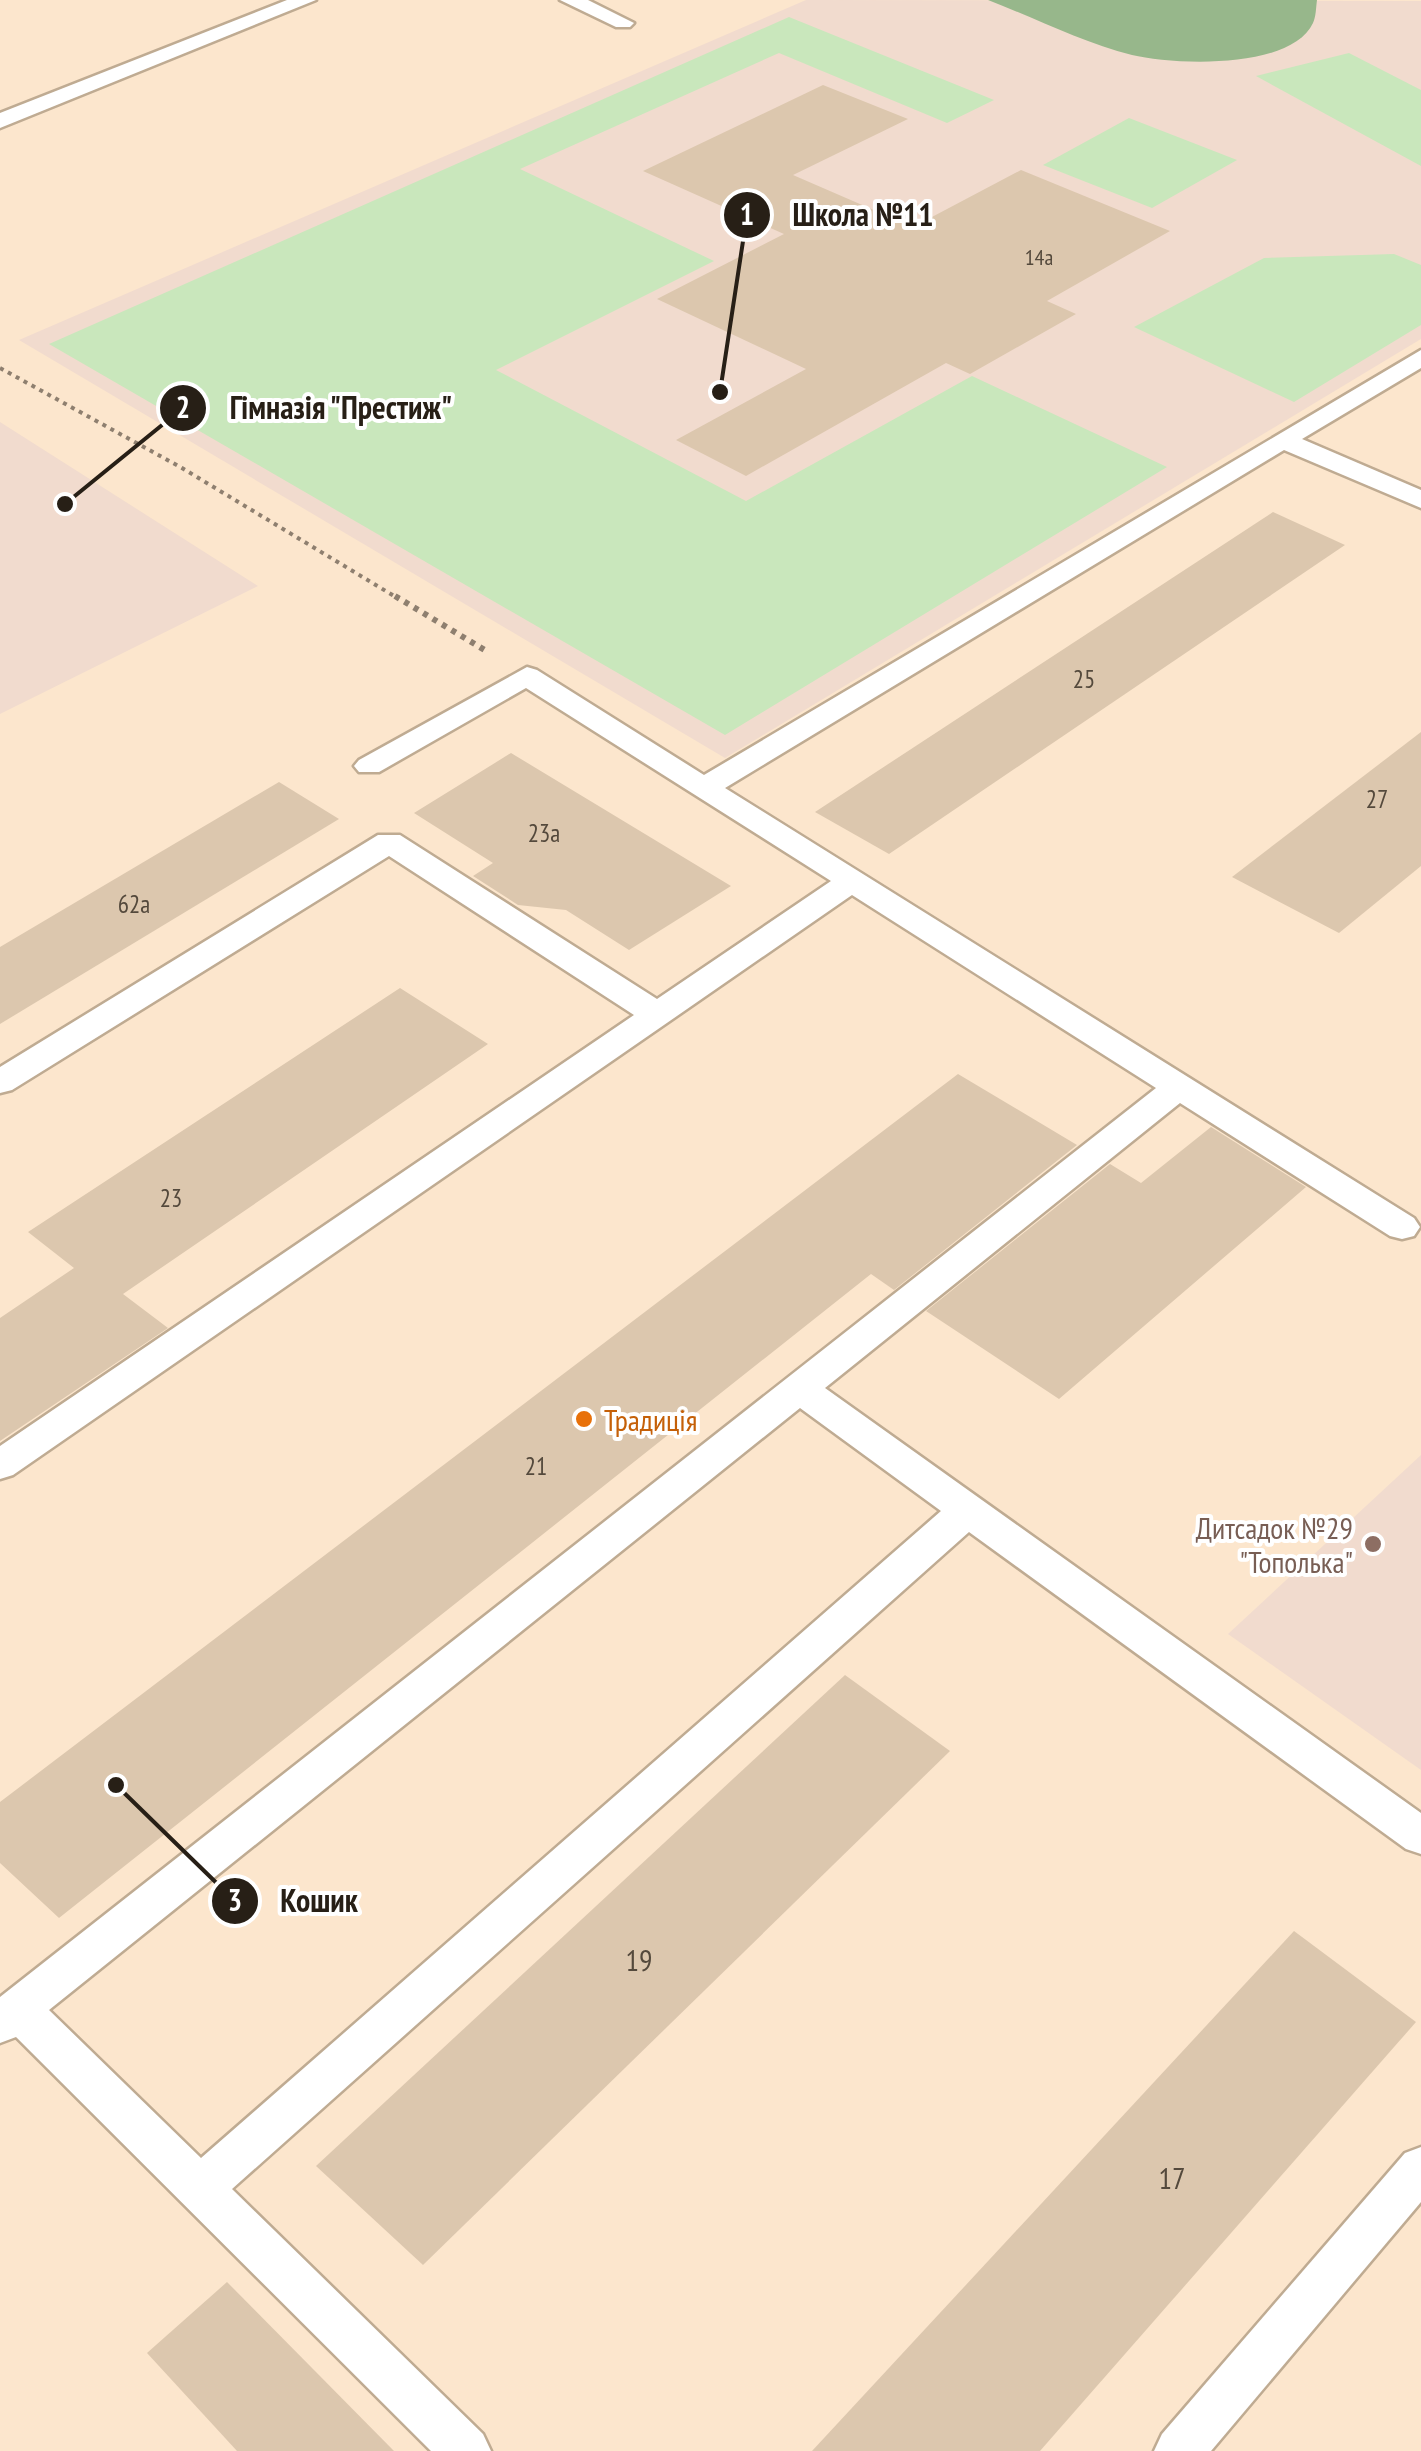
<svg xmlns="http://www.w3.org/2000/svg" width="1421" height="2451" viewBox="0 0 1421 2451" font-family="'PT Sans Narrow',sans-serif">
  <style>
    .education { fill: #f1dbce }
    .green { fill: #c9e7bc }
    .forest { fill: #97b78b }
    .building { fill: #dcc7ae }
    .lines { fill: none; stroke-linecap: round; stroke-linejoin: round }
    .lane-casing { stroke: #bfab92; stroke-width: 5 }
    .path-far1 { stroke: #8e7f6f; stroke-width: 4; stroke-dasharray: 4 5; stroke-linecap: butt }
    .path { stroke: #8e7f6f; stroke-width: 6; stroke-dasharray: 5 6; stroke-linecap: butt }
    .lane { fill: #fff; fill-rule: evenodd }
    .food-dot { fill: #e8710a; stroke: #fff; stroke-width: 4 }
    .education-dot { fill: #8d6e63; stroke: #fff; stroke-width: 4 }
    .labels { text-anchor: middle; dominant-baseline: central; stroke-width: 8; stroke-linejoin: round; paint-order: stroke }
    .far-number-label { font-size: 22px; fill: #54493c }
    .number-label { font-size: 25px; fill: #54493c }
    .food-label { font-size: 30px; fill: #c56008; stroke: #fff; text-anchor: start }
    .education-label { font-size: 30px; fill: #785e54; stroke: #fff; text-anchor: end }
    .near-number-label { font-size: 30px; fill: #54493c }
    .leader { fill: none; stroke: #271f16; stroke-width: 4 }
    .callout-dot { fill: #271f16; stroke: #fff; stroke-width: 4 }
    .mark-label { font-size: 30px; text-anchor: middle; font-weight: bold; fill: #fff }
    .callout-label { font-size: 32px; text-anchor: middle; font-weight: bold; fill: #271f16; stroke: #fff; stroke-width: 8; stroke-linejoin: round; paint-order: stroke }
  </style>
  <rect width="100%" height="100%" fill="#fce6cd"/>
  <g class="education">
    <path d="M 806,0 L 1421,1 L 1421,339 L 725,758 L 19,340 Z"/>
    <path d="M 0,422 L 258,586 L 0,714 Z"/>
    <path d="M 1421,1455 L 1421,1770 L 1228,1634 Z"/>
  </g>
  <g class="green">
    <path d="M 789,17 L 994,100 L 947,123 L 779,53 L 520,169 L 714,261 L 496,370 L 746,501 L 972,376 L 1167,467 L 725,735 L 49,344 Z"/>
    <path d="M 1349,53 L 1421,90 L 1421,166 L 1256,76 Z"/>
    <path d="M 1129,118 L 1237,160 L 1152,208 L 1043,165 Z"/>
    <path d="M 1394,254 L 1421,265 L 1421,325 L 1294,402 L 1134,327 L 1264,258 Z"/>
  </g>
  <path class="forest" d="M 988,0 L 1317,0 C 1316,7 1316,17 1313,23 C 1291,70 1174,65 1132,55 C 1083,43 1035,18 988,0 Z"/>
  <g class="building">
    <path d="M 823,85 L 908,119 L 793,175 L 913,227 L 1021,170 L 1170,231 L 1047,301 L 1076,314 L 970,374 L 946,363 L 746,476 L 676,440 L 806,369 L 657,299 L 784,234 L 643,171 Z"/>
    <path d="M 1273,512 L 1345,545 L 889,854 L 815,812 Z"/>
    <path d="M 1421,732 L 1421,866 L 1339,933 L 1232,877 Z"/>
    <path d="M 511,753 L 731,886 L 629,950 L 566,910 L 518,905 L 473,876 L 493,863 L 414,813 Z"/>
    <path d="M 279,782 L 339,819 L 0,1024 L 0,947 Z"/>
    <path d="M 400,988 L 488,1044 L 123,1294 L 168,1328 L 0,1441 L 0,1318 L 74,1268 L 28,1232 Z"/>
    <path d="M 958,1074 L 1077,1145 L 894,1290 L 871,1274 L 59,1918 L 0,1863 L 0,1802 Z"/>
    <path d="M 1211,1127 L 1306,1187 L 1059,1399 L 926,1311 L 1110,1164 L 1141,1183 Z"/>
    <path d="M 845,1675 L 950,1751 L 423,2265 L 316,2166 Z"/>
    <path d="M 1294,1931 L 1416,2022 L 1040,2451 L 812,2451 Z"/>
    <path d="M 227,2282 L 394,2451 L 237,2451 L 147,2353 Z"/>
  </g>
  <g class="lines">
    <g class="lane-casing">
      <g id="lane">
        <path d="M 287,0 L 316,0 L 0,128 L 0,113 Z"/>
        <path d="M 560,0 L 588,0 L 634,23 L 630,27 L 616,27 Z"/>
        <path d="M 1421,350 L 1421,368 L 1302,439 L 1421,490 L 1421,508 L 1284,450 L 725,788 L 1414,1218 L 1420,1227 L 1414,1236 L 1402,1239 L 1390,1236 L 1180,1103 L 825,1388 L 1421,1813 L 1421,1854 L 1406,1849 L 969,1532 L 232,2189 L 483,2434 L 491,2451 L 431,2451 L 16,2037 L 0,2043 L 0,1997 L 1156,1088 L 852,895 L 13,1475 L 0,1479 L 0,1446 L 634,1015 L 389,856 L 12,1090 L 0,1093 L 0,1067 L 378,835 L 400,835 L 657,999 L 831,881 L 526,688 L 379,772 L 359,772 L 354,766 L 359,760 L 527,667 L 537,670 L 704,775 ZM 800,1408 L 941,1511 L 201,2158 L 49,2010 Z"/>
        <path d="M 1421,2147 L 1421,2202 L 1211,2451 L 1154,2451 L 1162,2434 L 1405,2153 Z"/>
      </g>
    </g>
    <path class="path-far1" d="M 0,368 L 182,468 L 399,599"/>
    <path class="path" d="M 395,596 L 488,652"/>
    <use href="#lane" class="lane"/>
  </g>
  <circle class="food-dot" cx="584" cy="1419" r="10"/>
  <circle class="education-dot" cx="1373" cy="1544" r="10"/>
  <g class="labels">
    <g class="far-number-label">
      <text x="1039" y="257">14а</text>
    </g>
    <g class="number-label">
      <text x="1084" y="679">25</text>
      <text x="1377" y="799">27</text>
      <text x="544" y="833">23а</text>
      <text x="134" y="904">62а</text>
      <text x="171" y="1198">23</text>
      <text x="536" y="1466">21</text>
    </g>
    <g class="food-label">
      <text x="604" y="1419">Традиція</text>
    </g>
    <g class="education-label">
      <text x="1353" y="1527">Дитсадок №29<tspan x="1353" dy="34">"Тополька"</tspan></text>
    </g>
    <g class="near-number-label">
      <text x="639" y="1959">19</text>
      <text x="1172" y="2177">17</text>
    </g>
  </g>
  <path class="leader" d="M720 392L747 215M65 504L183 408M116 1785L235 1901"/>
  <g class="callout-dot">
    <circle cx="720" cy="392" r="10"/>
    <circle cx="65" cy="504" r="10"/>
    <circle cx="116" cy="1785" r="10"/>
    <circle cx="747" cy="215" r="25"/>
    <circle cx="183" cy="408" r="25"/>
    <circle cx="235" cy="1901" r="25"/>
  </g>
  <g class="mark-label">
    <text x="747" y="225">1</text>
    <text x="183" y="418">2</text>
    <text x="235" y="1911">3</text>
  </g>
  <g class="callout-label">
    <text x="863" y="226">Школа №11</text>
    <text x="341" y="419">Гімназія "Престиж"</text>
    <text x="319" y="1912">Кошик</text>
  </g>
</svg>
